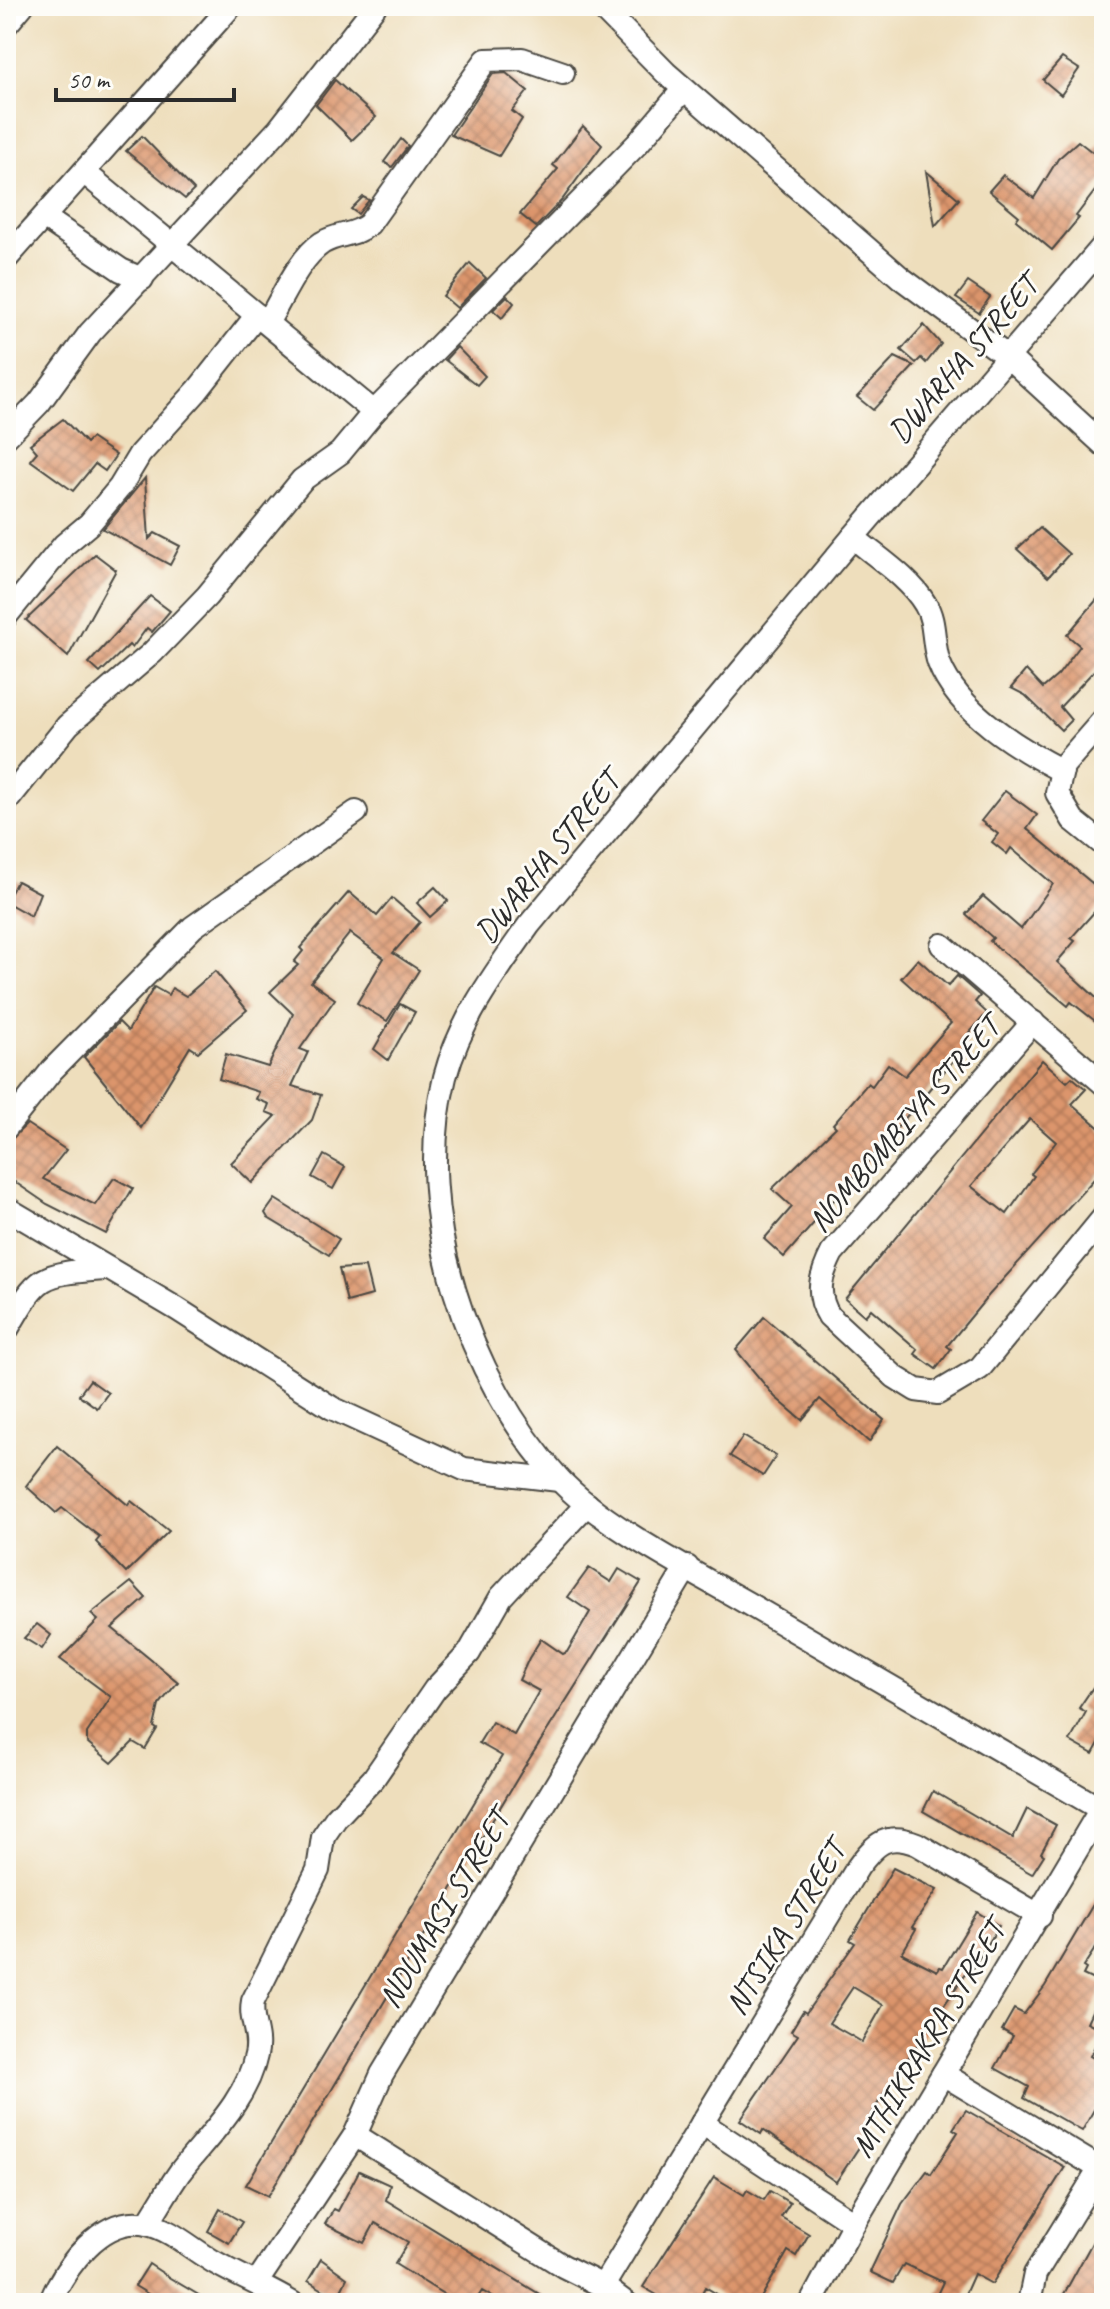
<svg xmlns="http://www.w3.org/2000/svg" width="1110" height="2309" viewBox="0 0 1110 2309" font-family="Caveat,sans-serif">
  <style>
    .building { fill: url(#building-cross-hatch); fill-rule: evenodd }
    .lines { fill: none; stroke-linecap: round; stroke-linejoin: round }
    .street-casing { stroke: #484641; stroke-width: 26 }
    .street { stroke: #fff; stroke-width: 22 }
    .labels { text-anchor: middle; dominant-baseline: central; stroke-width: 6; stroke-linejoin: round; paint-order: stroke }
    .street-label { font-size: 32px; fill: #2b2b2b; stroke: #fdfcf7 }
  </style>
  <defs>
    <pattern id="building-cross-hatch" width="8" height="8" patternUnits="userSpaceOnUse" patternTransform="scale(2)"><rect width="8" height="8" fill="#dc956c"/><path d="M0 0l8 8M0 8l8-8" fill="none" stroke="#b37a59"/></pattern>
  </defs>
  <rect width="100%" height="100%" fill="#fdfcf7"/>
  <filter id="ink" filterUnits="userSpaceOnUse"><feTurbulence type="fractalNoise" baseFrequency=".0125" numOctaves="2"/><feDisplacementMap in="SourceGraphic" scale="16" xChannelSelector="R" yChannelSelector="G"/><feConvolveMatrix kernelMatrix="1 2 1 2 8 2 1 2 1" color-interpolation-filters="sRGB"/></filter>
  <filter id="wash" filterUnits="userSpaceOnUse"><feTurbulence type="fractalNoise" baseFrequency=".006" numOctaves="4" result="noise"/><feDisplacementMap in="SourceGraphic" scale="32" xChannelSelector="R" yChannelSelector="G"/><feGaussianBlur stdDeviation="1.8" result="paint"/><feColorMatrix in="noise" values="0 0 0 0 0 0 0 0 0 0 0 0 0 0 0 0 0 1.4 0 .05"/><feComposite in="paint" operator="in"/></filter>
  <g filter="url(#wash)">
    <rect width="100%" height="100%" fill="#eedebc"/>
    <g id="blocks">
      <g class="building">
        <path d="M 1062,58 L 1079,69 L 1061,95 L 1043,80 Z"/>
        <path d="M 506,73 L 528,91 L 512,111 L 522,119 L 499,156 L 451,135 L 493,74 Z"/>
        <path d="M 335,80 L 376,117 L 352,140 L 316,105 Z"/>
        <path d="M 583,126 L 602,145 L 562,200 L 536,227 L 520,214 L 558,169 L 553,165 Z"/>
        <path d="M 142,136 L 194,190 L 185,199 L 126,151 Z"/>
        <path d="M 401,139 L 408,146 L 392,167 L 384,162 Z"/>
        <path d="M 1104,139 L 1104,179 L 1076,216 L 1079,218 L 1052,250 L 1016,220 L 1019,216 L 989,191 L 1003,175 L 1034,198 L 1058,159 L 1078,141 L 1092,152 Z"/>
        <path d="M 926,171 L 959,199 L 935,226 Z"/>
        <path d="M 363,197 L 369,200 L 358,214 L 351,209 Z"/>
        <path d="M 470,263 L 486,278 L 457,308 L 443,296 Z"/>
        <path d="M 968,282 L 990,297 L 979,313 L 956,298 Z"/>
        <path d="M 507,296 L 514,303 L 502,318 L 493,310 Z"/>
        <path d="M 924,325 L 941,344 L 926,363 L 921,358 L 916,363 L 901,350 Z"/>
        <path d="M 457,347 L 485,376 L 477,385 L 445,360 Z"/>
        <path d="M 895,357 L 914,366 L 873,410 L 857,397 Z"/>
        <path d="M 63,419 L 86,443 L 91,438 L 116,455 L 105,471 L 95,464 L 73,491 L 30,460 L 37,452 L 30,444 Z"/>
        <path d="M 145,478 L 149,539 L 155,533 L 180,546 L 170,565 L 103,529 Z"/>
        <path d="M 1040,528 L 1069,554 L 1048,577 L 1017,549 Z"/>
        <path d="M 95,554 L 116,570 L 68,657 L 26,620 Z"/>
        <path d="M 1104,591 L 1104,660 L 1060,707 L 1071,720 L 1061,730 L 1025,695 L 1011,688 L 1026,670 L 1043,688 L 1058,675 L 1080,646 L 1067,635 Z"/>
        <path d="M 150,596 L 170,611 L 152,632 L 147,628 L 132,648 L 129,645 L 100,673 L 89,663 Z"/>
        <path d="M 1005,791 L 1037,815 L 1027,829 L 1104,893 L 1104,901 L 1071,938 L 1075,941 L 1057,962 L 1104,1005 L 1104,1028 L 1071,1002 L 1068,1006 L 990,941 L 993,938 L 966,914 L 983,896 L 1021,929 L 1053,884 L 1011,848 L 1007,854 L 992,842 L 998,834 L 981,821 Z"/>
        <path d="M 17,881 L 40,893 L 31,916 L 6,902 Z"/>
        <path d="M 435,887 L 448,901 L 430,917 L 417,903 Z"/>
        <path d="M 349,892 L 377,916 L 392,898 L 420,922 L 393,953 L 419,970 L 387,1021 L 357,1003 L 384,958 L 350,933 L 311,982 L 335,999 L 300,1049 L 308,1052 L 292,1086 L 321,1095 L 312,1120 L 252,1183 L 231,1163 L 276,1116 L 266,1112 L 269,1104 L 256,1099 L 259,1092 L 219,1079 L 226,1054 L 268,1067 L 293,1014 L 270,992 L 298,965 L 294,962 L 303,951 L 300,948 Z"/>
        <path d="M 918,959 L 948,986 L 957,976 L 980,996 L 975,1002 L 987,1013 L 964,1039 L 968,1043 L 886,1141 L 784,1257 L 764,1239 L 792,1207 L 772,1189 L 836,1127 L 833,1124 L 868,1083 L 872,1086 L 888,1064 L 905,1076 L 951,1023 L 901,978 Z"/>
        <path d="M 215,971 L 247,1010 L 198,1052 L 190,1047 L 141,1128 L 84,1057 L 119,1022 L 128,1031 L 154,987 L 168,995 L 172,988 L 186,996 Z"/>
        <path d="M 400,1004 L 415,1012 L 388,1060 L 374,1049 Z"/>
        <path d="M 1042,1060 L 1067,1082 L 1072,1077 L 1086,1089 L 1072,1104 L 1104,1132 L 1104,1168 L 989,1295 L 947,1346 L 951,1349 L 936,1369 L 915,1354 L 918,1350 L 871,1309 L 865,1316 L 845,1299 ZM 1030,1119 L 1056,1142 L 1031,1174 L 1034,1176 L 1007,1214 L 971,1186 Z"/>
        <path d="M 27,1124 L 66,1150 L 43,1179 L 95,1205 L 114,1178 L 133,1188 L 106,1234 L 47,1204 L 6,1176 L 6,1144 Z"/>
        <path d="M 324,1155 L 345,1167 L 333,1189 L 312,1177 Z"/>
        <path d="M 275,1199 L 339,1239 L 329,1255 L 268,1218 L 265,1213 Z"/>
        <path d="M 365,1267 L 372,1295 L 347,1302 L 339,1269 Z"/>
        <path d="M 764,1317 L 884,1420 L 869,1442 L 820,1399 L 802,1420 L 775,1397 L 736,1350 Z"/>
        <path d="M 90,1380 L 108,1393 L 97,1408 L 79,1395 Z"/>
        <path d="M 743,1436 L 776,1456 L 763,1476 L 730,1456 Z"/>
        <path d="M 57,1446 L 128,1505 L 131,1501 L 169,1531 L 126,1573 L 96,1542 L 100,1537 L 62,1508 L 56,1513 L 26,1486 Z"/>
        <path d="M 589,1568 L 611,1582 L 619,1569 L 641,1582 L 523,1769 L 272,2190 L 268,2196 L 246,2185 L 502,1756 L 479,1743 L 492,1722 L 514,1735 L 539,1691 L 519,1680 L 529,1658 L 541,1639 L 563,1654 L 567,1652 L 590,1612 L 568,1597 Z"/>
        <path d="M 131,1582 L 146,1598 L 112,1628 L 178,1682 L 159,1705 L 154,1727 L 157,1729 L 145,1749 L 133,1742 L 112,1763 L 87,1742 L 87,1733 L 111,1697 L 60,1659 L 98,1620 L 91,1614 Z"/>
        <path d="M 37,1624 L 51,1635 L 42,1649 L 24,1638 Z"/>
        <path d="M 1104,1671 L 1104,1734 L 1093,1754 L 1070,1741 L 1086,1712 L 1079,1708 Z"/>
        <path d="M 933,1791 L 1013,1838 L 1027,1809 L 1056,1825 L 1041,1853 L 1044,1855 L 1032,1874 L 923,1811 Z"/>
        <path d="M 893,1868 L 937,1890 L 912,1927 L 916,1929 L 902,1953 L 937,1971 L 940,1967 L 943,1968 L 977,1912 L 999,1926 L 969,1975 L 966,1973 L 881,2098 L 862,2132 L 867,2135 L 836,2182 L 763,2130 L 761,2134 L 740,2120 L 798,2035 L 791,2031 L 803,2011 L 806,2013 L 855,1943 L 850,1940 ZM 853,1987 L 883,2005 L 862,2042 L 829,2023 Z"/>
        <path d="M 1104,1886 L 1104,1935 L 1083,1967 L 1086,1969 L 1083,1975 L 1104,1985 L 1087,2022 L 1103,2030 L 1090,2056 L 1104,2064 L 1104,2092 L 1082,2131 L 1024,2098 L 1029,2087 L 995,2068 L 1013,2036 L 1002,2030 L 1014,2009 L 1024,2014 L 1045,1986 Z"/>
        <path d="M 966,2110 L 1065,2167 L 992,2284 L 974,2274 L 961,2303 L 933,2303 L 943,2282 L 904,2264 L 893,2283 L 870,2272 L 902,2204 L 927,2171 L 931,2174 L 958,2132 L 953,2129 Z"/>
        <path d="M 359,2171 L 390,2185 L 386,2200 L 554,2303 L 503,2303 L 482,2291 L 474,2303 L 458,2303 L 395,2264 L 408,2242 L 375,2223 L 364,2243 L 325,2224 L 334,2209 L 338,2211 Z"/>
        <path d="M 714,2177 L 744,2195 L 747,2190 L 764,2200 L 770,2191 L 790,2203 L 781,2217 L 809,2234 L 796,2256 L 788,2251 L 758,2303 L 732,2303 L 705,2287 L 697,2303 L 671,2303 L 643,2287 Z"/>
        <path d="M 220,2209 L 242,2222 L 229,2243 L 208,2231 Z"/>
        <path d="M 1104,2221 L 1104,2303 L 1059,2303 Z"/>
        <path d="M 321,2259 L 347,2278 L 337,2298 L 308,2281 Z"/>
        <path d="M 149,2264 L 170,2278 L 212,2303 L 163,2303 L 135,2286 Z"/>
      </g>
    </g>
  </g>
  <g filter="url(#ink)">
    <use href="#blocks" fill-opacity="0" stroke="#484641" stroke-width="2"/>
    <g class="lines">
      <g class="street-casing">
        <g id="street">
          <path d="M 600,6 L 666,73 L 901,278 L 1008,357 L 1104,445"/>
          <path d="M 6,25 L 22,6"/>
          <path d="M 85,173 L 374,412 L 638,143 L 684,89"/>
          <path d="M 45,218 L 121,270 L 142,279"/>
          <path d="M 1104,245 L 853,537 L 529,925 C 496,972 460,1020 445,1077 C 411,1213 467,1378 559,1479 C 600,1524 692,1571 747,1603 C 866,1672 985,1742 1104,1811"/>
          <path d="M 6,259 L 231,6"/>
          <path d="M 267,323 C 282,299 298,259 322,243 C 338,233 355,236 369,224 L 486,60 L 522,59 L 563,73"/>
          <path d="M 6,437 L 39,403 L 90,333 L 279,129 L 375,6"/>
          <path d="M 853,537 C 876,557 909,577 925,604 C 936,621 932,644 939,663 C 958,712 1018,748 1062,771"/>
          <path d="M 6,616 L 64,545 L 89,524 L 120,487 L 140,454 L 197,391 L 257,315"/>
          <path d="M 1104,719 L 1063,766 L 1057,793 L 1073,820 L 1104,845"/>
          <path d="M 6,802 L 68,725 L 152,653 L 207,596 L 302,480 L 340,453 L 374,412"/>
          <path d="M 942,945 L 1104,1084"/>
          <path d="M 1033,1022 L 832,1253 C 821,1275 815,1293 829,1316 L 895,1377 L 916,1390 L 938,1393 L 980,1368 L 1104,1217"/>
          <path d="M 6,1128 L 52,1070 L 193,927 L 356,812"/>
          <path d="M 6,1208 L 177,1309 L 332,1408 L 464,1469 L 559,1480"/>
          <path d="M 6,1331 C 39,1274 39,1274 105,1269"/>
          <path d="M 943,2074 L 1104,2171"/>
          <path d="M 702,2123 L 854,2223"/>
          <path d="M 355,2135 L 563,2266 L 603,2286 L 858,1867 C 876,1843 887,1832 917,1844 L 1040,1916"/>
          <path d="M 147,2224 C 158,2207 168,2189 180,2172 C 207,2137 247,2100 256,2055 C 261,2034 249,2021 253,2001 L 318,1870 L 323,1837 L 336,1818 L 373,1779 L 435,1689 L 469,1653 L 501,1597 L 587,1504"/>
          <path d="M 257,2282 L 355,2135 L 382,2074 L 687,1567"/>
          <path d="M 603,2286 L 626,2303"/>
          <path d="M 50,2303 C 64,2268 102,2214 147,2224 C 171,2229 194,2251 216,2263 C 241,2277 267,2288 292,2303"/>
          <path d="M 811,2303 L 854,2223 L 1104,1804"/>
          <path d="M 1029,2303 L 1035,2274 L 1104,2162"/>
        </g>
      </g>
      <use href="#street" class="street"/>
    </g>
  </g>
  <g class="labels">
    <g class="street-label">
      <text transform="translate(963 359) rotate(-49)">DWARHA STREET</text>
      <text transform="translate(547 857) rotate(-51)">DWARHA STREET</text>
      <text transform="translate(904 1124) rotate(-49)">NOMBOMBIYA STREET</text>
      <text transform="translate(444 1909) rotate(-59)">NDUMASI STREET</text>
      <text transform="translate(785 1928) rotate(-58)">NTSIKA STREET</text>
      <text transform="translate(928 2039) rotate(-59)">MTHIKRAKRA STREET</text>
    </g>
  </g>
  <rect width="1110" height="2309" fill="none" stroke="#fdfcf7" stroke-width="32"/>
  <path d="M56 88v12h178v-12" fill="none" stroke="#2b2b2b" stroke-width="4"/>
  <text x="68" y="88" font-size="24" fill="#2b2b2b" stroke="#fdfcf7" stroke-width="6" paint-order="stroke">50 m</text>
</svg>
